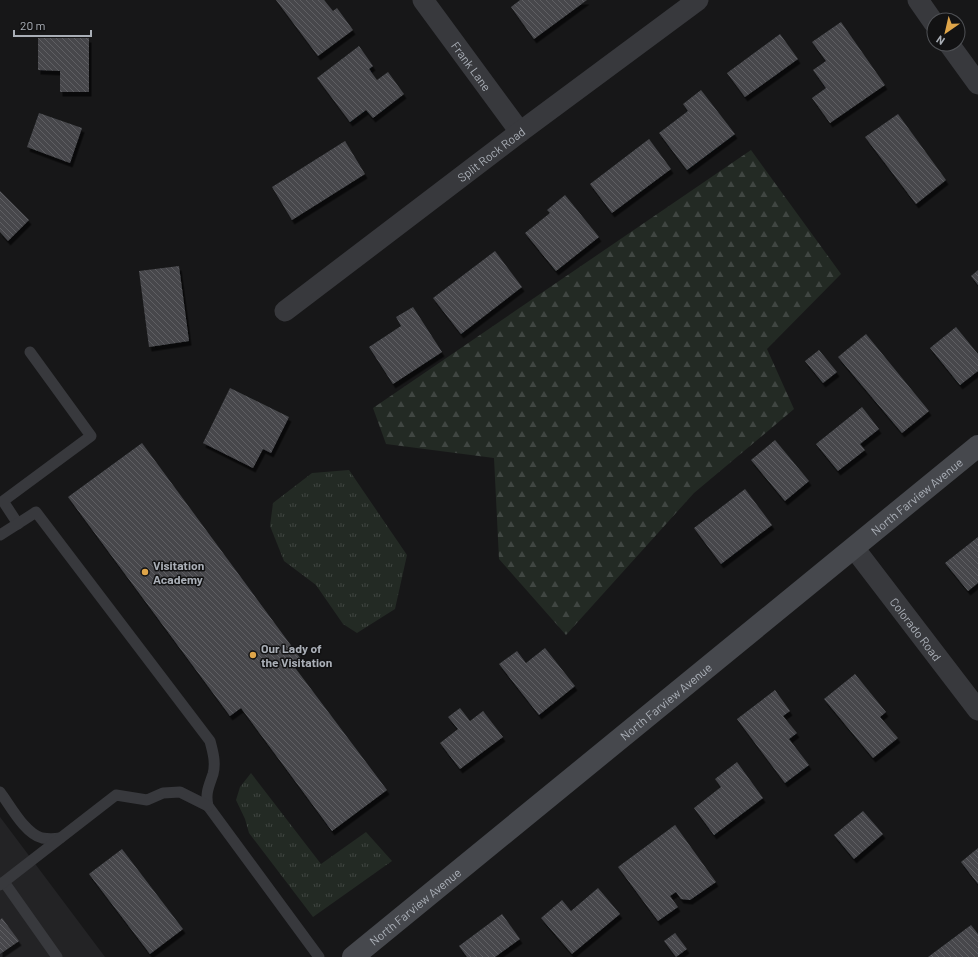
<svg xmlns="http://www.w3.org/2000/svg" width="978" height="957" viewBox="0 0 978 957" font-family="Barlow,sans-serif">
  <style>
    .built { fill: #232325 }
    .grass { fill: url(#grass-tufts) }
    .forest { fill: url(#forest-firs) }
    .building { fill: url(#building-back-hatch); filter: url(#shadow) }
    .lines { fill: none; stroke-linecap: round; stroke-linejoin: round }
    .lane { stroke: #38393d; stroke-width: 11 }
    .street { stroke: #38393d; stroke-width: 21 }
    .secondary { stroke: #46484d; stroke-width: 22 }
    .poi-dot { fill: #dfa549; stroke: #121213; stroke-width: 1.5 }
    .labels { text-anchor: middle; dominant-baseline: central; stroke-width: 3; stroke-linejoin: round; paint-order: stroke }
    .street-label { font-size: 12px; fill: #aaafb7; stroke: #121213 }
    .poi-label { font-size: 12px; font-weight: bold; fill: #aaafb7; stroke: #121213; text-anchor: start }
  </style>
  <defs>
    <pattern id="grass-tufts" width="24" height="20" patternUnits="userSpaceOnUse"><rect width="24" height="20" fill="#232a24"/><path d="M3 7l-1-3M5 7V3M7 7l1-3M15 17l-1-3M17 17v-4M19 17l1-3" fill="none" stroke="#404642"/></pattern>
    <pattern id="forest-firs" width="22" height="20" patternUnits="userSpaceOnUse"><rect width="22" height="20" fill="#232a24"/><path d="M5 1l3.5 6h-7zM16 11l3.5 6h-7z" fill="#404642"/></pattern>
    <pattern id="building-back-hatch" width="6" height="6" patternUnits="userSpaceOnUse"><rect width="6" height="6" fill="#46474b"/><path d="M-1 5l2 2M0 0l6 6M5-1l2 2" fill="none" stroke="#5e5f63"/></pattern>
    <filter id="shadow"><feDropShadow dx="2.5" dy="4.5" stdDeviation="0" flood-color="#0009"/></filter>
  </defs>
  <rect width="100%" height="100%" fill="#171718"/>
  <path class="built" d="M 0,817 L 105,957 L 0,957 Z"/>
  <g class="grass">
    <path d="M 349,470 L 407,555 L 395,609 L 357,633 L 343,624 L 316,585 L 284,561 L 270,526 L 273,503 L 312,473 Z"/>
    <path d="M 251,773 L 321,864 L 366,832 L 392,861 L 313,917 L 249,833 L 245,819 L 236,800 L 240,787 Z"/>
  </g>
  <path class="forest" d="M 751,150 L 841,274 L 767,349 L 794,409 L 694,493 L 566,635 L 499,559 L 494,458 L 386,444 L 373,408 Z"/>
  <g class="building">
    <path d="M 276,0 L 324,0 L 333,11 L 337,8 L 353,30 L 318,56 Z"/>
    <path d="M 520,0 L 587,0 L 534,39 L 511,7 Z"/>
    <path d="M 841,22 L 885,85 L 830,123 L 812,98 L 826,88 L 813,70 L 826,61 L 812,42 Z"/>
    <path d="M 780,34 L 798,59 L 745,97 L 727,73 Z"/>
    <path d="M 38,38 L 89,38 L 89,92 L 60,92 L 60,71 L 38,70 Z"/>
    <path d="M 359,46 L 373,66 L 369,69 L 377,80 L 388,72 L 404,94 L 373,118 L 366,110 L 350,122 L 317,78 Z"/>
    <path d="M 701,90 L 735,134 L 687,170 L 659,133 L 688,111 L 683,104 Z"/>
    <path d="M 39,113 L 82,128 L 70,163 L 27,147 Z"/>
    <path d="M 898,114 L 946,180 L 916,204 L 865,137 Z"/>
    <path d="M 649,139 L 671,169 L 612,213 L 590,184 Z"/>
    <path d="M 345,141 L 365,174 L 292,220 L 272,187 Z"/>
    <path d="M 0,191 L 29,220 L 8,241 L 0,232 Z"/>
    <path d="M 565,195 L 599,237 L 556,271 L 525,233 L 550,213 L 547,210 Z"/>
    <path d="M 495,251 L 522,287 L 461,334 L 433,298 Z"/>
    <path d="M 179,266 L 189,341 L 149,347 L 139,271 Z"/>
    <path d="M 978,270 L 978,285 L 971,276 Z"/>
    <path d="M 413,307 L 442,352 L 393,384 L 369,347 L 401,326 L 396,317 Z"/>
    <path d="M 956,327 L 978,354 L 978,371 L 960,385 L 930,348 Z"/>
    <path d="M 866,334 L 929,411 L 902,433 L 838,357 Z"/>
    <path d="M 819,350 L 837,372 L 823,383 L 805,361 Z"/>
    <path d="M 230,388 L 289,417 L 271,453 L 263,449 L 253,468 L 203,443 Z"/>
    <path d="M 862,407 L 879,429 L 860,444 L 865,450 L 838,471 L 816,444 Z"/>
    <path d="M 775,440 L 809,481 L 785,501 L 751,460 Z"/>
    <path d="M 142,443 L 301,659 L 293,665 L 387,790 L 332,831 L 241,708 L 230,716 L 68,497 Z"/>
    <path d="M 745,489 L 772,525 L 721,564 L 694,528 Z"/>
    <path d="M 978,537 L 978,583 L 968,591 L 945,563 Z"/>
    <path d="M 545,648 L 575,686 L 539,715 L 499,664 L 517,651 L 526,663 Z"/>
    <path d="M 855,674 L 886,712 L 880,717 L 898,738 L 873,758 L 824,699 Z"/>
    <path d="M 775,690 L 790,711 L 783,716 L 797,733 L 789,739 L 809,765 L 785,783 L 737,719 Z"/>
    <path d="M 460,708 L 470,721 L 483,711 L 503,737 L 460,769 L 440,743 L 458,729 L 448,717 Z"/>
    <path d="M 737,762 L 763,798 L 714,835 L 694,808 L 721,787 L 715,779 Z"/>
    <path d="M 863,811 L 883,834 L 854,859 L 834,835 Z"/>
    <path d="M 675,825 L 716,882 L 690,900 L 681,899 L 676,892 L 670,896 L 678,907 L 658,921 L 618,867 Z"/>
    <path d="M 978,848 L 978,884 L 961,862 Z"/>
    <path d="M 122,849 L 183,929 L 150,954 L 89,874 Z"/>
    <path d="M 598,888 L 620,914 L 572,954 L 541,918 L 562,900 L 571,911 Z"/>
    <path d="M 502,914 L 520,939 L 495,957 L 467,957 L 459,946 Z"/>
    <path d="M 2,918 L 19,941 L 0,954 L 0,920 Z"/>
    <path d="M 971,925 L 978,934 L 978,957 L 928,957 Z"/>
    <path d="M 675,933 L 687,949 L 676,957 L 664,941 Z"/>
  </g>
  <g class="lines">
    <g class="lane">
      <path d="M 18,524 L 3,501 L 91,436 L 30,352"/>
      <path d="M 0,535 L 36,512 L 210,741 C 213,752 216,763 213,774 C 209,786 205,793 208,806 L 319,957"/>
      <path d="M 0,792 C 10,805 25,834 42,838 C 48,839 54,839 60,838"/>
      <path d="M 4,882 L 57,957"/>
      <path d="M 0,885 L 116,795 L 147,800 L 163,793 L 180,792 L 208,806"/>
    </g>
    <g class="street">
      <path id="s1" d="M 423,0 L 520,132"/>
      <path d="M 918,0 L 934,23"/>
      <path d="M 949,44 L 978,84"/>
      <path id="s2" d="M 285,311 L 520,132 L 698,0"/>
      <path id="s3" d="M 854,548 L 978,710"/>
    </g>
    <path class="secondary" id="s4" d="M 353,957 L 978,446"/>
  </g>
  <g class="poi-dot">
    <circle cx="145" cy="572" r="4"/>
    <circle cx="253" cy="655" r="4"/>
  </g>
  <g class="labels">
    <g class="street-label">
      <text stroke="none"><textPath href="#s1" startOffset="82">Frank Lane</textPath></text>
      <text stroke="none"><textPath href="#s2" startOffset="259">Split Rock Road</textPath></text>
      <text stroke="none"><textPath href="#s4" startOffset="728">North Farview Avenue</textPath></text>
      <text stroke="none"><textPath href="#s3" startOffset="102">Colorado Road</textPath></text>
      <text stroke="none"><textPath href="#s4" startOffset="404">North Farview Avenue</textPath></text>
      <text stroke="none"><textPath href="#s4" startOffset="80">North Farview Avenue</textPath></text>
    </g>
    <g class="poi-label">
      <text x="153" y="565">Visitation<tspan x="153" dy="14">Academy</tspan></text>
      <text x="261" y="648">Our Lady of<tspan x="261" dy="14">the Visitation</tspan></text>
    </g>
  </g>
  <g transform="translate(946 32) rotate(214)"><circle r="19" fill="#121213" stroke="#4f5155"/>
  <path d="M0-3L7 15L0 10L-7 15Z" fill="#dfa549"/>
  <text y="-6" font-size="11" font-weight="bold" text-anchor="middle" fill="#aaafb7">N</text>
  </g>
  <path d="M14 30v6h77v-6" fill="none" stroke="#aaafb7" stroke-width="2"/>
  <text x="20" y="30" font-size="12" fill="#aaafb7" stroke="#121213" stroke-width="3" paint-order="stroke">20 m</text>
</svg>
